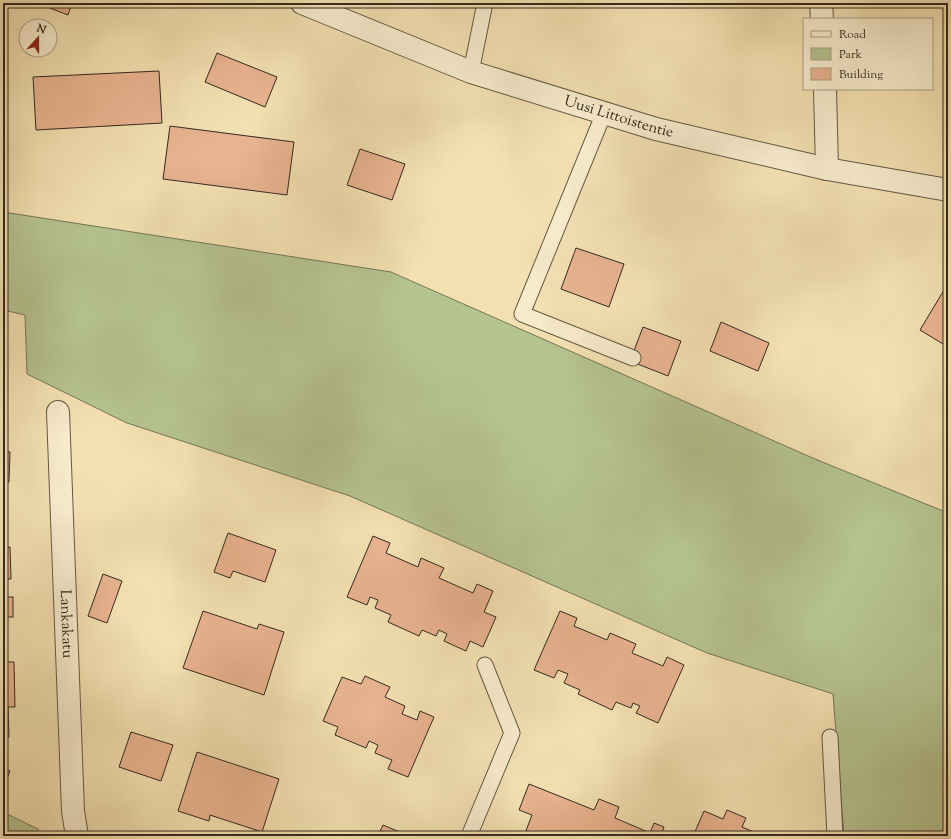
<svg xmlns="http://www.w3.org/2000/svg" width="951" height="839" viewBox="0 0 951 839" font-family="'Sorts Mill Goudy',serif">
  <style>
    .green { fill: #b5c390; stroke: #747658 }
    .building { fill: #e8b38f; stroke: #342a20 }
    .lines { fill: none; stroke-linecap: round; stroke-linejoin: round }
    .service-casing { stroke: #645844; stroke-width: 17 }
    .minor-casing { stroke: #645844; stroke-width: 24 }
    .tertiary-casing { stroke: #645844; stroke-width: 24 }
    .service { stroke: #f7ebcc; stroke-width: 15 }
    .minor { stroke: #f7ebcc; stroke-width: 22 }
    .tertiary { stroke: #f7ebcc; stroke-width: 22 }
    .labels { text-anchor: middle; dominant-baseline: central; stroke-width: 4; stroke-linejoin: round; paint-order: stroke }
    .street-label { font-size: 15px; fill: #342a20; stroke: #f7ebcc }
  </style>
  <rect width="100%" height="100%" fill="#f3e0b1"/>
  <filter id="stains"><feTurbulence type="fractalNoise" baseFrequency=".005" numOctaves="4"/><feColorMatrix values="0 0 0 0 .2 0 0 0 0 .09 0 0 0 0 .02 0 0 0 .5 -.17"/></filter>
  <radialGradient id="worn" r=".72"><stop offset=".6" stop-color="#630" stop-opacity="0"/><stop offset="1" stop-color="#630" stop-opacity=".3"/></radialGradient>
  <g class="green">
    <path d="M 3,212 L 391,272 L 815,459 L 948,513 L 948,836 L 844,836 L 833,694 L 707,653 L 350,496 L 127,423 L 27,374 L 25,315 L 3,310 Z"/>
    <path d="M 3,812 L 38,829 L 38,836 L 3,836 Z"/>
  </g>
  <g class="building">
    <path d="M 37,3 L 72,3 L 68,15 Z"/>
    <path d="M 217,53 L 277,77 L 265,107 L 205,82 Z"/>
    <path d="M 159,71 L 162,123 L 36,130 L 33,77 Z"/>
    <path d="M 170,126 L 294,142 L 287,195 L 163,179 Z"/>
    <path d="M 360,149 L 405,164 L 392,200 L 347,185 Z"/>
    <path d="M 576,248 L 624,264 L 609,307 L 561,289 Z"/>
    <path d="M 944,290 L 948,293 L 948,347 L 920,330 Z"/>
    <path d="M 721,322 L 769,343 L 758,371 L 710,351 Z"/>
    <path d="M 643,327 L 681,341 L 668,376 L 630,361 Z"/>
    <path d="M 3,330 L 4,330 L 6,360 L 3,361 Z"/>
    <path d="M 3,405 L 7,405 L 6,437 L 3,437 Z"/>
    <path d="M 3,451 L 10,452 L 9,482 L 3,482 Z"/>
    <path d="M 228,533 L 276,550 L 265,582 L 233,571 L 230,578 L 214,572 Z"/>
    <path d="M 373,536 L 390,543 L 386,553 L 418,567 L 421,558 L 444,568 L 439,578 L 473,593 L 477,584 L 493,591 L 484,612 L 496,617 L 483,647 L 470,641 L 466,651 L 444,641 L 447,634 L 439,630 L 436,636 L 422,630 L 419,636 L 388,622 L 391,615 L 375,608 L 378,600 L 370,597 L 367,605 L 347,597 Z"/>
    <path d="M 3,547 L 10,547 L 11,579 L 3,579 Z"/>
    <path d="M 103,574 L 122,581 L 107,623 L 88,616 Z"/>
    <rect x="3" y="597" width="10" height="20"/>
    <path d="M 203,611 L 257,629 L 259,624 L 284,632 L 264,695 L 183,668 Z"/>
    <path d="M 560,611 L 577,618 L 574,626 L 607,640 L 610,633 L 636,644 L 632,653 L 663,666 L 667,657 L 684,665 L 658,723 L 636,713 L 640,706 L 633,703 L 631,708 L 616,702 L 612,710 L 578,694 L 580,690 L 564,683 L 568,674 L 558,670 L 554,678 L 534,670 Z"/>
    <path d="M 3,635 L 6,635 L 7,662 L 14,662 L 15,707 L 8,707 L 9,737 L 3,738 Z"/>
    <path d="M 365,676 L 390,687 L 385,697 L 405,706 L 402,714 L 417,720 L 420,711 L 434,717 L 408,777 L 388,769 L 392,760 L 375,753 L 378,745 L 369,741 L 366,748 L 335,735 L 338,727 L 323,721 L 342,677 L 361,684 Z"/>
    <path d="M 131,732 L 173,745 L 161,781 L 119,767 Z"/>
    <path d="M 197,752 L 279,779 L 262,832 L 210,815 L 209,821 L 178,811 Z"/>
    <path d="M 3,768 L 10,771 L 3,788 Z"/>
    <path d="M 529,784 L 594,810 L 599,799 L 619,807 L 615,818 L 650,833 L 654,823 L 664,827 L 661,836 L 524,836 L 532,815 L 519,810 Z"/>
    <path d="M 727,810 L 746,818 L 742,827 L 763,836 L 693,836 L 704,811 L 723,819 Z"/>
    <path d="M 383,825 L 409,836 L 378,836 Z"/>
  </g>
  <g class="lines">
    <g class="service-casing">
      <g id="service">
        <path d="M 471,72 L 485,3"/>
        <path d="M 604,113 L 522,314 L 633,358"/>
        <path d="M 830,737 L 835,836"/>
        <path d="M 469,836 L 512,733 L 485,665"/>
      </g>
    </g>
    <g class="minor-casing">
      <g id="minor">
        <path d="M 821,3 L 822,19"/>
        <path d="M 825,89 L 827,169"/>
        <path id="s1" d="M 58,412 L 73,811 L 77,836"/>
      </g>
    </g>
    <g class="tertiary-casing">
      <g id="tertiary">
        <path id="s2" d="M 302,3 L 471,72 L 656,129 L 827,169 L 948,190"/>
      </g>
    </g>
    <use href="#service" class="service"/>
    <use href="#minor" class="minor"/>
    <use href="#tertiary" class="tertiary"/>
  </g>
  <g class="labels">
    <g class="street-label">
      <text stroke="none"><textPath href="#s2" startOffset="337">Uusi Littoistentie</textPath></text>
      <text stroke="none"><textPath href="#s1" startOffset="212">Lankakatu</textPath></text>
    </g>
  </g>
  <rect width="951" height="839" fill="none" stroke="#f3e0b1" stroke-width="16"/>
  <rect x="4" y="4" width="943" height="831" fill="none" stroke="#342a20" stroke-width="2"/>
  <rect x="8" y="8" width="935" height="823" fill="none" stroke="#342a20"/>
  <rect x="803" y="18" width="130" height="72" fill="#f7ebcc" stroke="#a99e87"/>
  <rect x="811" y="31" width="20" height="6" fill="#f7ebcc" stroke="#a99e87"/>
  <text x="839" y="38" font-size="12" fill="#342a20">Road</text>
  <rect x="811" y="48" width="20" height="12" fill="#b5c390" stroke="#a99e87"/>
  <text x="839" y="58" font-size="12" fill="#342a20">Park</text>
  <rect x="811" y="68" width="20" height="12" fill="#e8b38f" stroke="#a99e87"/>
  <text x="839" y="78" font-size="12" fill="#342a20">Building</text>
  <g transform="translate(38 38) rotate(21)"><circle r="19" fill="#f7ebcc" stroke="#a99e87"/>
  <path d="M0-3L7 15L0 10L-7 15Z" fill="#8f2418"/>
  <text y="-6" font-size="11" font-weight="bold" text-anchor="middle" fill="#342a20">N</text>
  </g>
  <rect width="100%" height="100%" filter="url(#stains)"/>
  <rect width="100%" height="100%" fill="url(#worn)"/>
</svg>
